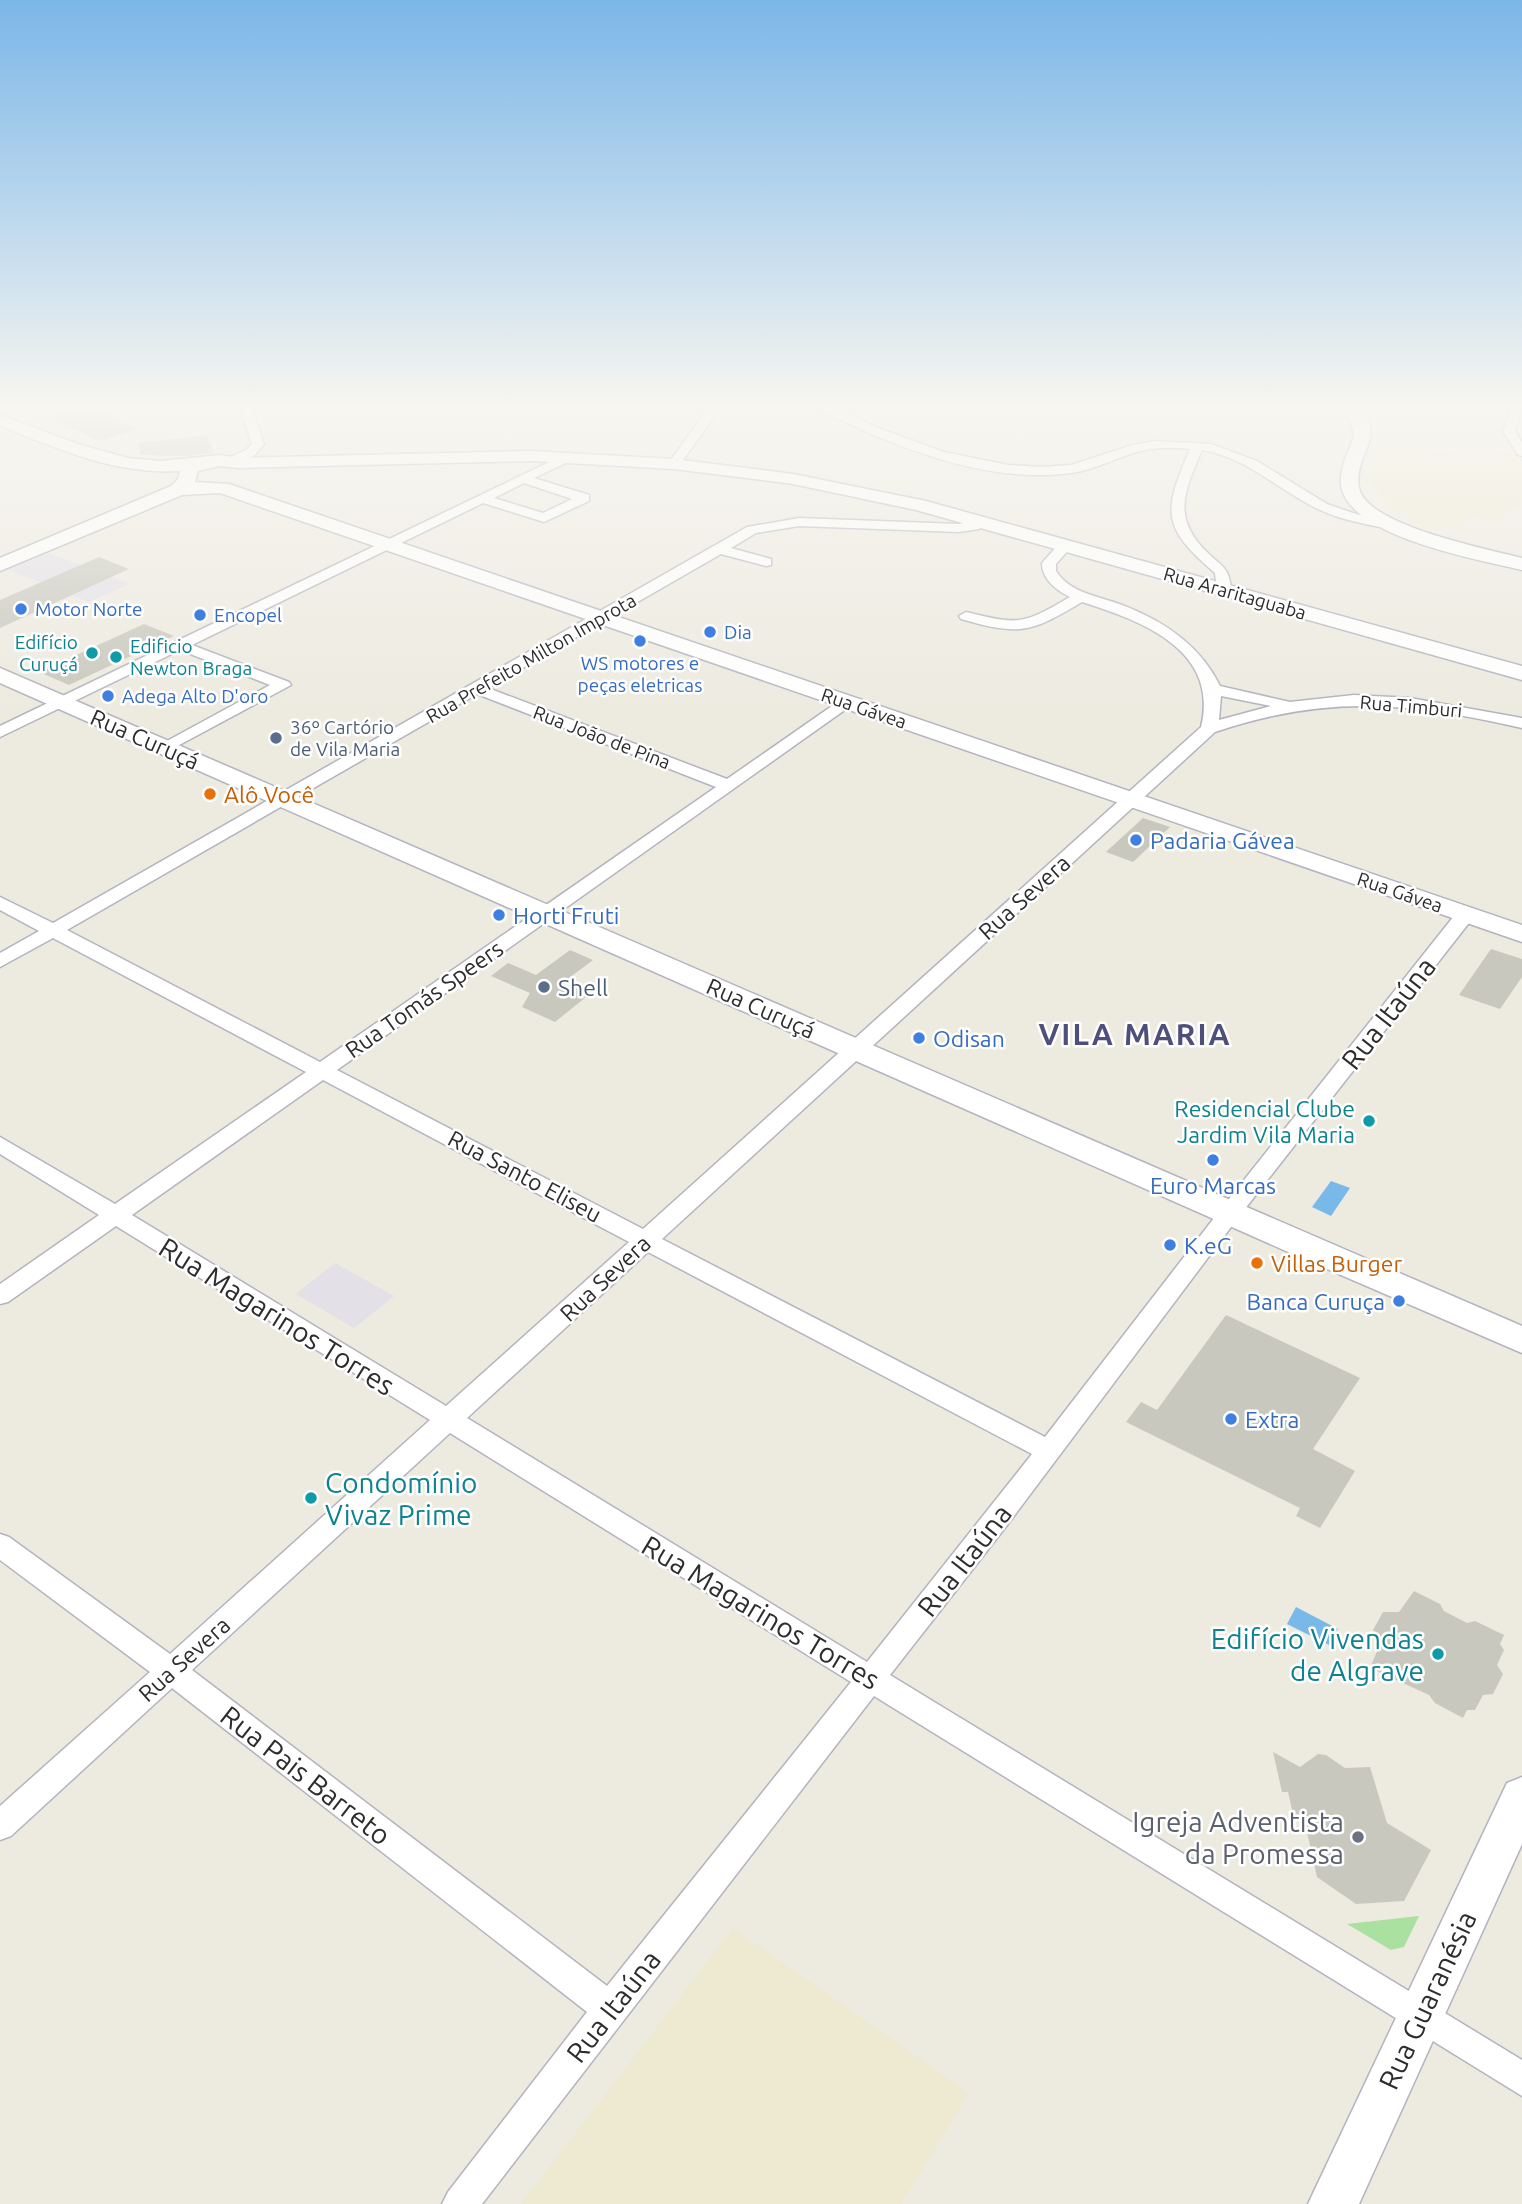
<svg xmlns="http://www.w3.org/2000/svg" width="1522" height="2204" viewBox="0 0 1522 2204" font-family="Ubuntu,sans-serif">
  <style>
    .industrial { fill: #e3e0e7 }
    .education { fill: #eee9d1 }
    .green { fill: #abe1a0 }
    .water { fill: #79b9e9 }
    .building { fill: #c9c8be }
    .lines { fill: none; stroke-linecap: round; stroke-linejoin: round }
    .street-casing { stroke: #b3b4bf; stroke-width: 3 }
    .secondary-casing { stroke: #b3b4bf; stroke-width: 3 }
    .street { fill: #fff; fill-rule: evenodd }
    .secondary { fill: #fff; fill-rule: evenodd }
    .shop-dot { fill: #3f7fe0; stroke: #fff; stroke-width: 2.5 }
    .culture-dot { fill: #0f9aa8; stroke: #fff; stroke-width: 2.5 }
    .service-dot { fill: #5c6f8a; stroke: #fff; stroke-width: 2.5 }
    .food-dot { fill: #e8710a; stroke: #fff; stroke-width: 2.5 }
    .worship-dot { fill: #6b7280; stroke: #fff; stroke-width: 2.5 }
    .labels { text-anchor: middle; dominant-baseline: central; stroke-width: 5; stroke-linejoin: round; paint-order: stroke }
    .far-street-label { font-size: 19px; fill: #2d2d2d; stroke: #fff }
    .far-shop-label { font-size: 19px; fill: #366cbe; stroke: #fff; text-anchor: start }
    .far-culture-label { font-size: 19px; fill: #0d838f; stroke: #fff; text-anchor: end }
    .far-service-label { font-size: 19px; fill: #4e5e75; stroke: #fff; text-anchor: start }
    .street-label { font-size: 23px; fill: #2d2d2d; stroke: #fff }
    .food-label { font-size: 23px; fill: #c56008; stroke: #fff; text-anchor: start }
    .shop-label { font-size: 23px; fill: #366cbe; stroke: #fff; text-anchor: start }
    .service-label { font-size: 23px; fill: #4e5e75; stroke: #fff; text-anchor: start }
    .culture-label { font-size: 23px; fill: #0d838f; stroke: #fff; text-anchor: end }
    .near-street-label { font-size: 28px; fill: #2d2d2d; stroke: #fff }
    .near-culture-label { font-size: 28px; fill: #0d838f; stroke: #fff; text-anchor: start }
    .near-worship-label { font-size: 28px; fill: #5b616d; stroke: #fff; text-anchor: end }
    .district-label { font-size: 30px; font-weight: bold; letter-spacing: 2px; fill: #4f4f7c; stroke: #fff }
  </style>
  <rect width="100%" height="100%" fill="#edeae0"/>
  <g class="industrial">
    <path d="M 49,553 L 129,584 L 89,602 L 9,570 Z"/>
    <path d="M 335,1263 L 394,1296 L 354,1328 L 296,1294 Z"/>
  </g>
  <g class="education">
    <path d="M 1378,444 L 1463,454 L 1511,452 L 1522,460 L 1522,504 L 1509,510 L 1499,520 L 1468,515 L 1459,525 L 1429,530 L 1389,505 L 1374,486 L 1371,471 Z"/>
    <path d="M 733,1928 L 969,2093 L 901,2204 L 521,2204 Z"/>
  </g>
  <path class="green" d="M 1419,1916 L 1404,1947 L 1391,1950 L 1347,1924 Z"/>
  <g class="water">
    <path d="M 1331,1181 L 1350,1188 L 1331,1216 L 1312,1207 Z"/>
    <path d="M 1296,1607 L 1338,1629 L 1329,1645 L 1287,1624 Z"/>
  </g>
  <g class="building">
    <path d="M 87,404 L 139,429 L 100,441 L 48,418 Z"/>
    <path d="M 207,435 L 214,453 L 184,456 L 140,455 L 139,443 Z"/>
    <path d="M 99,557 L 129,569 L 0,628 L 0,600 Z"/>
    <path d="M 144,624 L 174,636 L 69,685 L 39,672 Z"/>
    <path d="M 1143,818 L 1170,827 L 1133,862 L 1106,852 Z"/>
    <path d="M 1491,949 L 1522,959 L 1522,977 L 1500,1009 L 1459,995 Z"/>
    <path d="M 570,950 L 593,960 L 561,984 L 591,993 L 555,1022 L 522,1007 L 530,993 L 491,976 L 508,963 L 536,975 Z"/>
    <path d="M 1226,1315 L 1360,1378 L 1313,1449 L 1355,1471 L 1320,1528 L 1296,1516 L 1300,1508 L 1126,1422 L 1141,1402 L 1157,1410 Z"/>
    <path d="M 1414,1591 L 1440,1604 L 1444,1611 L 1467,1623 L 1475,1621 L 1504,1635 L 1500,1644 L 1504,1650 L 1497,1665 L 1503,1674 L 1493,1694 L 1483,1695 L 1475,1710 L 1467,1710 L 1463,1718 L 1435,1703 L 1429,1695 L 1370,1668 L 1380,1644 L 1373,1630 L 1383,1612 L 1399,1612 Z"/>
    <path d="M 1273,1752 L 1300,1767 L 1318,1754 L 1326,1755 L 1345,1768 L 1370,1767 L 1387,1823 L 1431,1850 L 1404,1901 L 1356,1904 L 1317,1877 L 1304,1818 L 1294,1818 L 1288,1792 L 1282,1792 Z"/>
  </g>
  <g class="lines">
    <g class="street-casing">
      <g id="street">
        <path d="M 238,403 L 250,403 L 264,444 L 254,456 L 232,465 L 226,461 L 228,458 L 246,450 L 252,444 Z"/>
        <path d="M 712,403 L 724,403 L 678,467 L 670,467 L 668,464 Z"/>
        <path d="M 811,403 L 827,403 L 878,428 L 944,452 L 1008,465 L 1041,467 L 1071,465 L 1133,445 L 1155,441 L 1211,444 L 1257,461 L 1327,504 L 1356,514 L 1395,522 L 1397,525 L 1390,529 C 1364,524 1336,519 1312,506 C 1275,487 1245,457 1202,450 C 1184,492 1171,519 1209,554 C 1224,568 1229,568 1231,589 L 1224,593 L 1217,589 L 1215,573 C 1161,527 1163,512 1190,449 C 1173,447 1155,447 1137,452 C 1115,458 1094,470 1071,473 C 998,483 919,456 854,426 C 840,420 823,413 811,403 Z"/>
        <path d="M 1513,403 L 1522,403 L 1515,431 L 1522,442 L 1522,456 L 1518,455 L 1503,431 Z"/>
        <path d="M 568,453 L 572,454 L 572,460 L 534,478 L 589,495 L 589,501 L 544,522 L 483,503 L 192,645 L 289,682 L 291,685 L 170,750 L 158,750 L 156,747 L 270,685 L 180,650 L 0,737 L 0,726 ZM 524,483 L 572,499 L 543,513 L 494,498 Z"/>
        <path d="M 799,518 L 959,524 L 980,519 L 987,523 L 979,529 L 959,532 L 799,526 L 756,533 L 731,548 L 771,559 L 771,565 L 766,566 L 721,554 L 488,688 L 727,779 L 842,699 L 854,699 L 856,702 L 337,1070 L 643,1229 L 1201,727 C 1220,650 1142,621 1082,602 C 1030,633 1020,636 961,619 L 959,616 L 966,612 C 1019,625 1022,625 1070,597 C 1056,590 1042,579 1042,563 L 1060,543 L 1065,542 L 1072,546 L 1056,564 L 1056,571 C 1071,594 1099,596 1122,605 C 1164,621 1200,645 1220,686 L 1290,702 L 1354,695 L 1410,698 L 1522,718 L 1522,728 C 1408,702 1327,694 1215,732 L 662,1239 L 1045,1437 L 1221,1209 L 1458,911 L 1472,911 L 1474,915 L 1472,919 L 1237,1219 L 1008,1524 L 890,1675 L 1522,2060 L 1522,2096 L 874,1696 L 482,2204 L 442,2204 L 448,2192 L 587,2012 L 172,1688 L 11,1836 L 0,1840 L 0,1806 L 150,1672 L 0,1560 L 0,1534 L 9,1537 L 170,1654 L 430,1420 L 116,1226 L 8,1302 L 0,1304 L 0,1284 L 99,1215 L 0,1154 L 0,1137 L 115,1204 L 306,1072 L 53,938 L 0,967 L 0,953 L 39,931 L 0,910 L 0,897 L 53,923 L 747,527 ZM 477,694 L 716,787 L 320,1062 L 67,930 ZM 1221,696 L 1271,706 L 1219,720 ZM 323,1080 L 629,1242 L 446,1406 L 132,1215 ZM 648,1252 L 1032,1454 L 867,1662 L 467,1418 ZM 450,1433 L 851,1682 L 607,1986 L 192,1670 Z"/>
      </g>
    </g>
    <g class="secondary-casing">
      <g id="secondary">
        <path d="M 1338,403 L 1356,403 C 1390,437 1353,453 1359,488 C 1367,526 1488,549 1522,558 L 1522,570 C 1481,560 1334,535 1341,477 C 1346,437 1368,444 1338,403 Z"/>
        <path d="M 0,415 L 78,444 L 128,458 L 161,461 L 220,455 L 238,458 L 531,451 L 674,459 L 793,474 L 926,501 L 1522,666 L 1522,680 L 916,510 L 793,484 L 674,469 L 531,461 L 238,468 L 220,466 L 198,471 L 195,482 L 229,484 L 1522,925 L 1522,942 L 220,493 L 182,495 L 0,571 L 0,558 L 171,486 L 178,479 L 180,471 C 115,475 59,449 0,426 Z"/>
        <path d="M 0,668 L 1522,1326 L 1522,1353 L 1320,1266 L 0,683 Z"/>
        <path d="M 1522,1777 L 1522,1844 L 1359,2204 L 1308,2204 L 1507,1783 Z"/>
      </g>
    </g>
    <use href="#street" class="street"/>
    <use href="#secondary" class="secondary"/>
  </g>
  <linearGradient id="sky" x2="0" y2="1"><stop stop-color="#7bb6e8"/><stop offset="0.57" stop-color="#f7f6f1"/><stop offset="1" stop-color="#f7f6f1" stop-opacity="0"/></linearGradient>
  <rect width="1522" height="712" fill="url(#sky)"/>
  <g class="shop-dot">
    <circle cx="21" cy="609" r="7"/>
    <circle cx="200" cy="615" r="7"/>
    <circle cx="710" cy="632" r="7"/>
    <circle cx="640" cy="641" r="7"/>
    <circle cx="108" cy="696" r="7"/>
    <circle cx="1136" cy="840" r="7"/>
    <circle cx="499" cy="915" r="7"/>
    <circle cx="919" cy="1038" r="7"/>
    <circle cx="1213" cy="1160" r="7"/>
    <circle cx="1170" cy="1245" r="7"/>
    <circle cx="1399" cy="1301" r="7"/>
    <circle cx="1231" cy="1419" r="7"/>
  </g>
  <g class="culture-dot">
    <circle cx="92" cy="653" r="7"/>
    <circle cx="116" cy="657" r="7"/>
    <circle cx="1369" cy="1121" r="7"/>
    <circle cx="311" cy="1498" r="7"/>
    <circle cx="1438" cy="1654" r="7"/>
  </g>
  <g class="service-dot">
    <circle cx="276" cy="738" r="7"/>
    <circle cx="544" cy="987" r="7"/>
  </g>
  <g class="food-dot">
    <circle cx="210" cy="794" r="7"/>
    <circle cx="1257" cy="1263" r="7"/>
  </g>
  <circle class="worship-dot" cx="1358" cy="1837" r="7"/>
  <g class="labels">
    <g class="far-street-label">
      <text transform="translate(1235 593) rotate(16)">Rua Araritaguaba</text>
      <text transform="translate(531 658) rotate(-30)">Rua Prefeito Milton Improta</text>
      <text transform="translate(1411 706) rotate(5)">Rua Timburi</text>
      <text transform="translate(864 708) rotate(19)">Rua Gávea</text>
      <text transform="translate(602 737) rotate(21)">Rua João de Pina</text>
      <text transform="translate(1400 892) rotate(19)">Rua Gávea</text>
    </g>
    <g class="far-shop-label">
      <text x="35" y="609">Motor Norte</text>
      <text x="214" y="615">Encopel</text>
      <text x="724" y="632">Dia</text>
      <text x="640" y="663" text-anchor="middle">WS motores e<tspan x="640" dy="22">peças eletricas</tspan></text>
      <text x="122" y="696">Adega Alto D'oro</text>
    </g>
    <g class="far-culture-label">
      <text x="78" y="642">Edifício<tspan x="78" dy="22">Curuçá</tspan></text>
      <text x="130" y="646" text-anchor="start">Edificio<tspan x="130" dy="22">Newton Braga</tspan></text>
    </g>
    <g class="far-service-label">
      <text x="290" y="727">36º Cartório<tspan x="290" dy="22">de Vila Maria</tspan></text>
    </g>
    <g class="street-label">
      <text transform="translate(145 739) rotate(24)">Rua Curuçá</text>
      <text transform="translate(1024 897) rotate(-42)">Rua Severa</text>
      <text transform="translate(424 999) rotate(-35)">Rua Tomás Speers</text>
      <text transform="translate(761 1008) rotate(24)">Rua Curuçá</text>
      <text transform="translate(525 1176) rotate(28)">Rua Santo Eliseu</text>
      <text transform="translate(605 1278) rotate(-43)">Rua Severa</text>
      <text transform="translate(184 1659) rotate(-42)">Rua Severa</text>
    </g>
    <g class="food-label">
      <text x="224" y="794">Alô Você</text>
      <text x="1271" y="1263">Villas Burger</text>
    </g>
    <g class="shop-label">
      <text x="1150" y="840">Padaria Gávea</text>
      <text x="513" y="915">Horti Fruti</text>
      <text x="933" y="1038">Odisan</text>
      <text x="1213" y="1185" text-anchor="middle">Euro Marcas</text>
      <text x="1184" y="1245">K.eG</text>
      <text x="1385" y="1301" text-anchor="end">Banca Curuça</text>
      <text x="1245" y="1419">Extra</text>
    </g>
    <g class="service-label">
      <text x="558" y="987">Shell</text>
    </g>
    <g class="culture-label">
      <text x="1355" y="1108">Residencial Clube<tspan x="1355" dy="26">Jardim Vila Maria</tspan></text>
    </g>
    <g class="near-street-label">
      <text transform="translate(1388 1013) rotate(-52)">Rua Itaúna</text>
      <text transform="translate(277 1316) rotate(32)">Rua Magarinos Torres</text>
      <text transform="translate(964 1560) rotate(-52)">Rua Itaúna</text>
      <text transform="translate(761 1612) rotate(31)">Rua Magarinos Torres</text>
      <text transform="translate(306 1775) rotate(38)">Rua Pais Barreto</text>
      <text transform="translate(1427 2000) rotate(-65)">Rua Guaranésia</text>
      <text transform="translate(613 2006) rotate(-52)">Rua Itaúna</text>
    </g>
    <g class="near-culture-label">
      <text x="325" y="1482">Condomínio<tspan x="325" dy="32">Vivaz Prime</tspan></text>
      <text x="1424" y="1638" text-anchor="end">Edifício Vivendas<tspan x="1424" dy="32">de Algrave</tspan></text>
    </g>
    <g class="near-worship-label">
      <text x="1344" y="1821">Igreja Adventista<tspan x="1344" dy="32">da Promessa</tspan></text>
    </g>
    <g class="district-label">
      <text x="1135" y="1034">VILA MARIA</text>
    </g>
  </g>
</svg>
